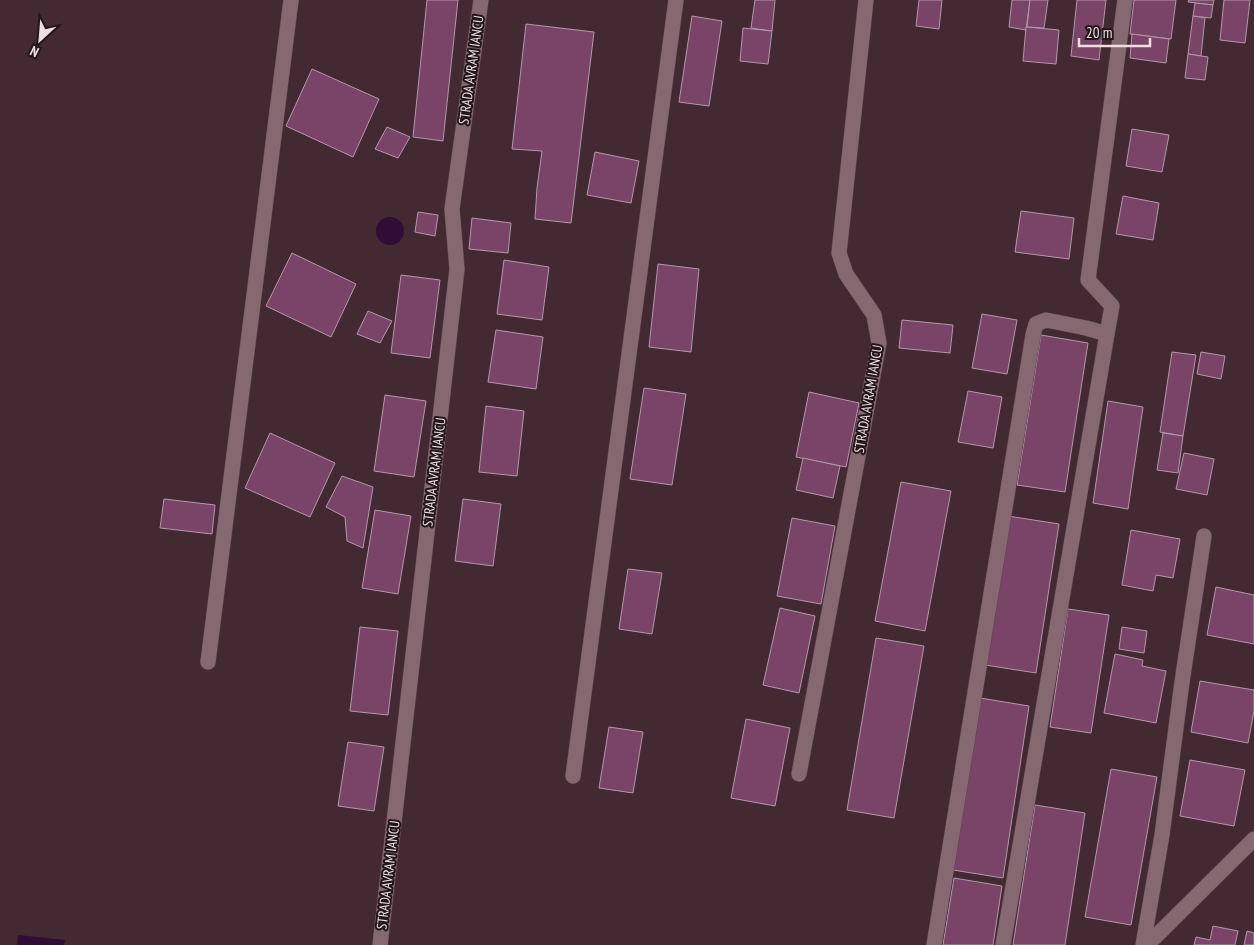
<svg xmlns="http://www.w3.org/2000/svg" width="1254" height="945" viewBox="0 0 1254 945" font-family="'PT Sans Narrow',sans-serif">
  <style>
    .water { fill: #310c36 }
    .building { fill: #794467; stroke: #b498a9 }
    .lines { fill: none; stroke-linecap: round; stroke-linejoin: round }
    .minor-casing { stroke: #5c464d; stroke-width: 16 }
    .minor { stroke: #866871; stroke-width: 15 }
    .labels { text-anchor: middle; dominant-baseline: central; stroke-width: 4; stroke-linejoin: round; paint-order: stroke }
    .street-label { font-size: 14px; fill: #efdde2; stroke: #211619 }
  </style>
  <rect width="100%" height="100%" fill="#432931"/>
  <g class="water">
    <circle cx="390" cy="231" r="14"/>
    <path d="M 18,935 L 65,940 L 64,945 L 17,945 Z"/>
  </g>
  <g class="building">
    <path d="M 427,0 L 458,0 L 443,141 L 413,137 Z"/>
    <path d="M 755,0 L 775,0 L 772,31 L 751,28 Z"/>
    <path d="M 919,0 L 942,0 L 939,29 L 916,26 Z"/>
    <path d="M 1012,0 L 1030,0 L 1026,30 L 1009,27 Z"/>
    <path d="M 1030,0 L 1048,0 L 1044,28 L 1027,27 Z"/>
    <path d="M 1077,0 L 1106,0 L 1099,60 L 1071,56 Z"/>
    <path d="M 1134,0 L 1176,0 L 1171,39 L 1130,34 Z"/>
    <path d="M 1189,0 L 1214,0 L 1213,5 L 1188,2 Z"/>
    <path d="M 1224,0 L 1250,0 L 1245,43 L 1220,40 Z"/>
    <path d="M 1195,3 L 1213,5 L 1211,18 L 1193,16 Z"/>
    <path d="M 692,16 L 722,21 L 709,106 L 679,102 Z"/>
    <path d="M 1193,16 L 1205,18 L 1201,56 L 1188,54 Z"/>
    <path d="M 526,24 L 594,32 L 571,223 L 535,219 L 537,188 L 542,151 L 512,149 Z"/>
    <path d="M 1026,27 L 1059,30 L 1056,64 L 1023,61 Z"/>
    <path d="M 743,28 L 772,31 L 768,64 L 740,61 Z"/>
    <path d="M 1132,34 L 1169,39 L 1166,63 L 1130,58 Z"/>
    <path d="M 1188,54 L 1208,57 L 1205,80 L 1185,78 Z"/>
    <path d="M 312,69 L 379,99 L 353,157 L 286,126 Z"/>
    <path d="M 387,127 L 410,137 L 398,158 L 375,149 Z"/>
    <path d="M 1132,129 L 1169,135 L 1162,172 L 1126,166 Z"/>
    <path d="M 595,152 L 639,161 L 631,203 L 587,195 Z"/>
    <path d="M 1123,196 L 1159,203 L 1153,240 L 1116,234 Z"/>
    <path d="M 1021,211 L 1074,218 L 1069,259 L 1015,252 Z"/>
    <path d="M 418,212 L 438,215 L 435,236 L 415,232 Z"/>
    <path d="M 472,218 L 511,223 L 508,253 L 469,249 Z"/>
    <path d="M 292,253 L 356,284 L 331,337 L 266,306 Z"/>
    <path d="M 504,260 L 549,267 L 542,320 L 497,314 Z"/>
    <path d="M 658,264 L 699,269 L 691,352 L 649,347 Z"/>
    <path d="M 401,275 L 440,280 L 430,358 L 391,353 Z"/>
    <path d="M 368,311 L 392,321 L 380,343 L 357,334 Z"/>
    <path d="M 982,314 L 1017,320 L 1007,374 L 972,368 Z"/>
    <path d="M 902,320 L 953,325 L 950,353 L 899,348 Z"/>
    <path d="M 496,330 L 543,337 L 536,389 L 488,382 Z"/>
    <path d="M 1041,335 L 1088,343 L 1065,492 L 1017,485 Z"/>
    <path d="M 1172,352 L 1196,355 L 1183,436 L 1160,432 Z"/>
    <path d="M 1201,352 L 1225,356 L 1221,379 L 1197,374 Z"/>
    <path d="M 644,388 L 686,394 L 672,485 L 630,479 Z"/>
    <path d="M 968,391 L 1002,397 L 993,448 L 958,442 Z"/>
    <path d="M 809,392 L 859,403 L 846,467 L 796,457 Z"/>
    <path d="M 385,395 L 426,401 L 414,477 L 374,471 Z"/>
    <path d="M 1108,401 L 1143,407 L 1128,509 L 1093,503 Z"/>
    <path d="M 486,406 L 524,411 L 517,476 L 479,472 Z"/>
    <path d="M 270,433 L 335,463 L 310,517 L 245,488 Z"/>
    <path d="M 1163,433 L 1183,436 L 1178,473 L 1157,470 Z"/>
    <path d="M 1184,453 L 1214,459 L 1207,495 L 1176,489 Z"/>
    <path d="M 803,458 L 840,466 L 833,498 L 796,490 Z"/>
    <path d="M 342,476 L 373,487 L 363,548 L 347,541 L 345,517 L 326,507 Z"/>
    <path d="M 901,482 L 951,491 L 925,631 L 875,621 Z"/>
    <path d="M 164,499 L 215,505 L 212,534 L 160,528 Z"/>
    <path d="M 463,499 L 501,504 L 493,566 L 455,561 Z"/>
    <path d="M 375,510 L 411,516 L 398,594 L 362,588 Z"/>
    <path d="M 1008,516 L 1059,524 L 1036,673 L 985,665 Z"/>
    <path d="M 792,518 L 835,526 L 821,604 L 777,596 Z"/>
    <path d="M 1131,530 L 1180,539 L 1173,578 L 1156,575 L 1153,591 L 1122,585 Z"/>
    <path d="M 628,569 L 662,573 L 652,634 L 619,629 Z"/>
    <path d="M 1216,587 L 1254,595 L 1254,644 L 1207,635 Z"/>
    <path d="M 780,608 L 815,616 L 799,693 L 763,685 Z"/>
    <path d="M 1068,609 L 1109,615 L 1091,733 L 1050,727 Z"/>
    <path d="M 360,627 L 398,631 L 388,715 L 350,711 Z"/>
    <path d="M 1122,627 L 1147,631 L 1144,653 L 1119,649 Z"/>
    <path d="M 876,638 L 924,646 L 894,818 L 847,810 Z"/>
    <path d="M 1115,654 L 1143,660 L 1142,666 L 1166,671 L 1156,723 L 1104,713 Z"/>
    <path d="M 1200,681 L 1254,690 L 1254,711 L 1248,743 L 1191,732 Z"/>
    <path d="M 980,698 L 1029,706 L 1003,878 L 953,870 Z"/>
    <path d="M 746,719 L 790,728 L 775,806 L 731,798 Z"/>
    <path d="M 609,727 L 643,732 L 633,793 L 599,788 Z"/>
    <path d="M 348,742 L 384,747 L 374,811 L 338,806 Z"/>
    <path d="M 1190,760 L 1245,770 L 1234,826 L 1180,816 Z"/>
    <path d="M 1111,769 L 1157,777 L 1131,925 L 1085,917 Z"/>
    <path d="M 1035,805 L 1085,813 L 1065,945 L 1013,945 Z"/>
    <path d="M 954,878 L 1002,886 L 993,945 L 943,945 Z"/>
    <path d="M 1213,926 L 1238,931 L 1235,945 L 1194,945 L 1196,937 L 1210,940 Z"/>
    <path d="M 1247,931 L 1254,933 L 1254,945 L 1244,945 Z"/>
  </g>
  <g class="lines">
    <g class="minor-casing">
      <g id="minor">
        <path d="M 1107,334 L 1112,306 L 1088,280 L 1125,0"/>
        <path d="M 208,662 L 291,0"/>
        <path d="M 799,774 L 879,343 L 874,315 L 846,274 L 839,253 L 866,0"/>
        <path d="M 573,776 L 676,0"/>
        <path d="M 380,945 L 457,269 L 452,209 L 481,0"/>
        <path d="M 934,945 L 1033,335 L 1036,324 L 1046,320 L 1086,328 L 1107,334 L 1003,945"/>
        <path d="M 1143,945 L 1162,835 L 1182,682 L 1204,536"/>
        <path d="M 1147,945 L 1254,839"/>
      </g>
    </g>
    <use href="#minor" class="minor"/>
  </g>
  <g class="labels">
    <g class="street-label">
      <text transform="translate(471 70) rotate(-82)">STRADA AVRAM IANCU</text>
      <text transform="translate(868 399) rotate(-80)">STRADA AVRAM IANCU</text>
      <text transform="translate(434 472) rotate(-83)">STRADA AVRAM IANCU</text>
      <text transform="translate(388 875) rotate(-83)">STRADA AVRAM IANCU</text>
    </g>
  </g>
  <g transform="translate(40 40) rotate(206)" stroke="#211619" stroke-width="4" paint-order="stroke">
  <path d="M0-4L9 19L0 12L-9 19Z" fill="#efdde2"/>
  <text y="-8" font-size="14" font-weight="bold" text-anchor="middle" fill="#efdde2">N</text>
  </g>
  <path d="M1079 38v8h71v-8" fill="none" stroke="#efdde2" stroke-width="2.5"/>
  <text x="1086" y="38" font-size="15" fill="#efdde2" stroke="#211619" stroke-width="4" paint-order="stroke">20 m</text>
</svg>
